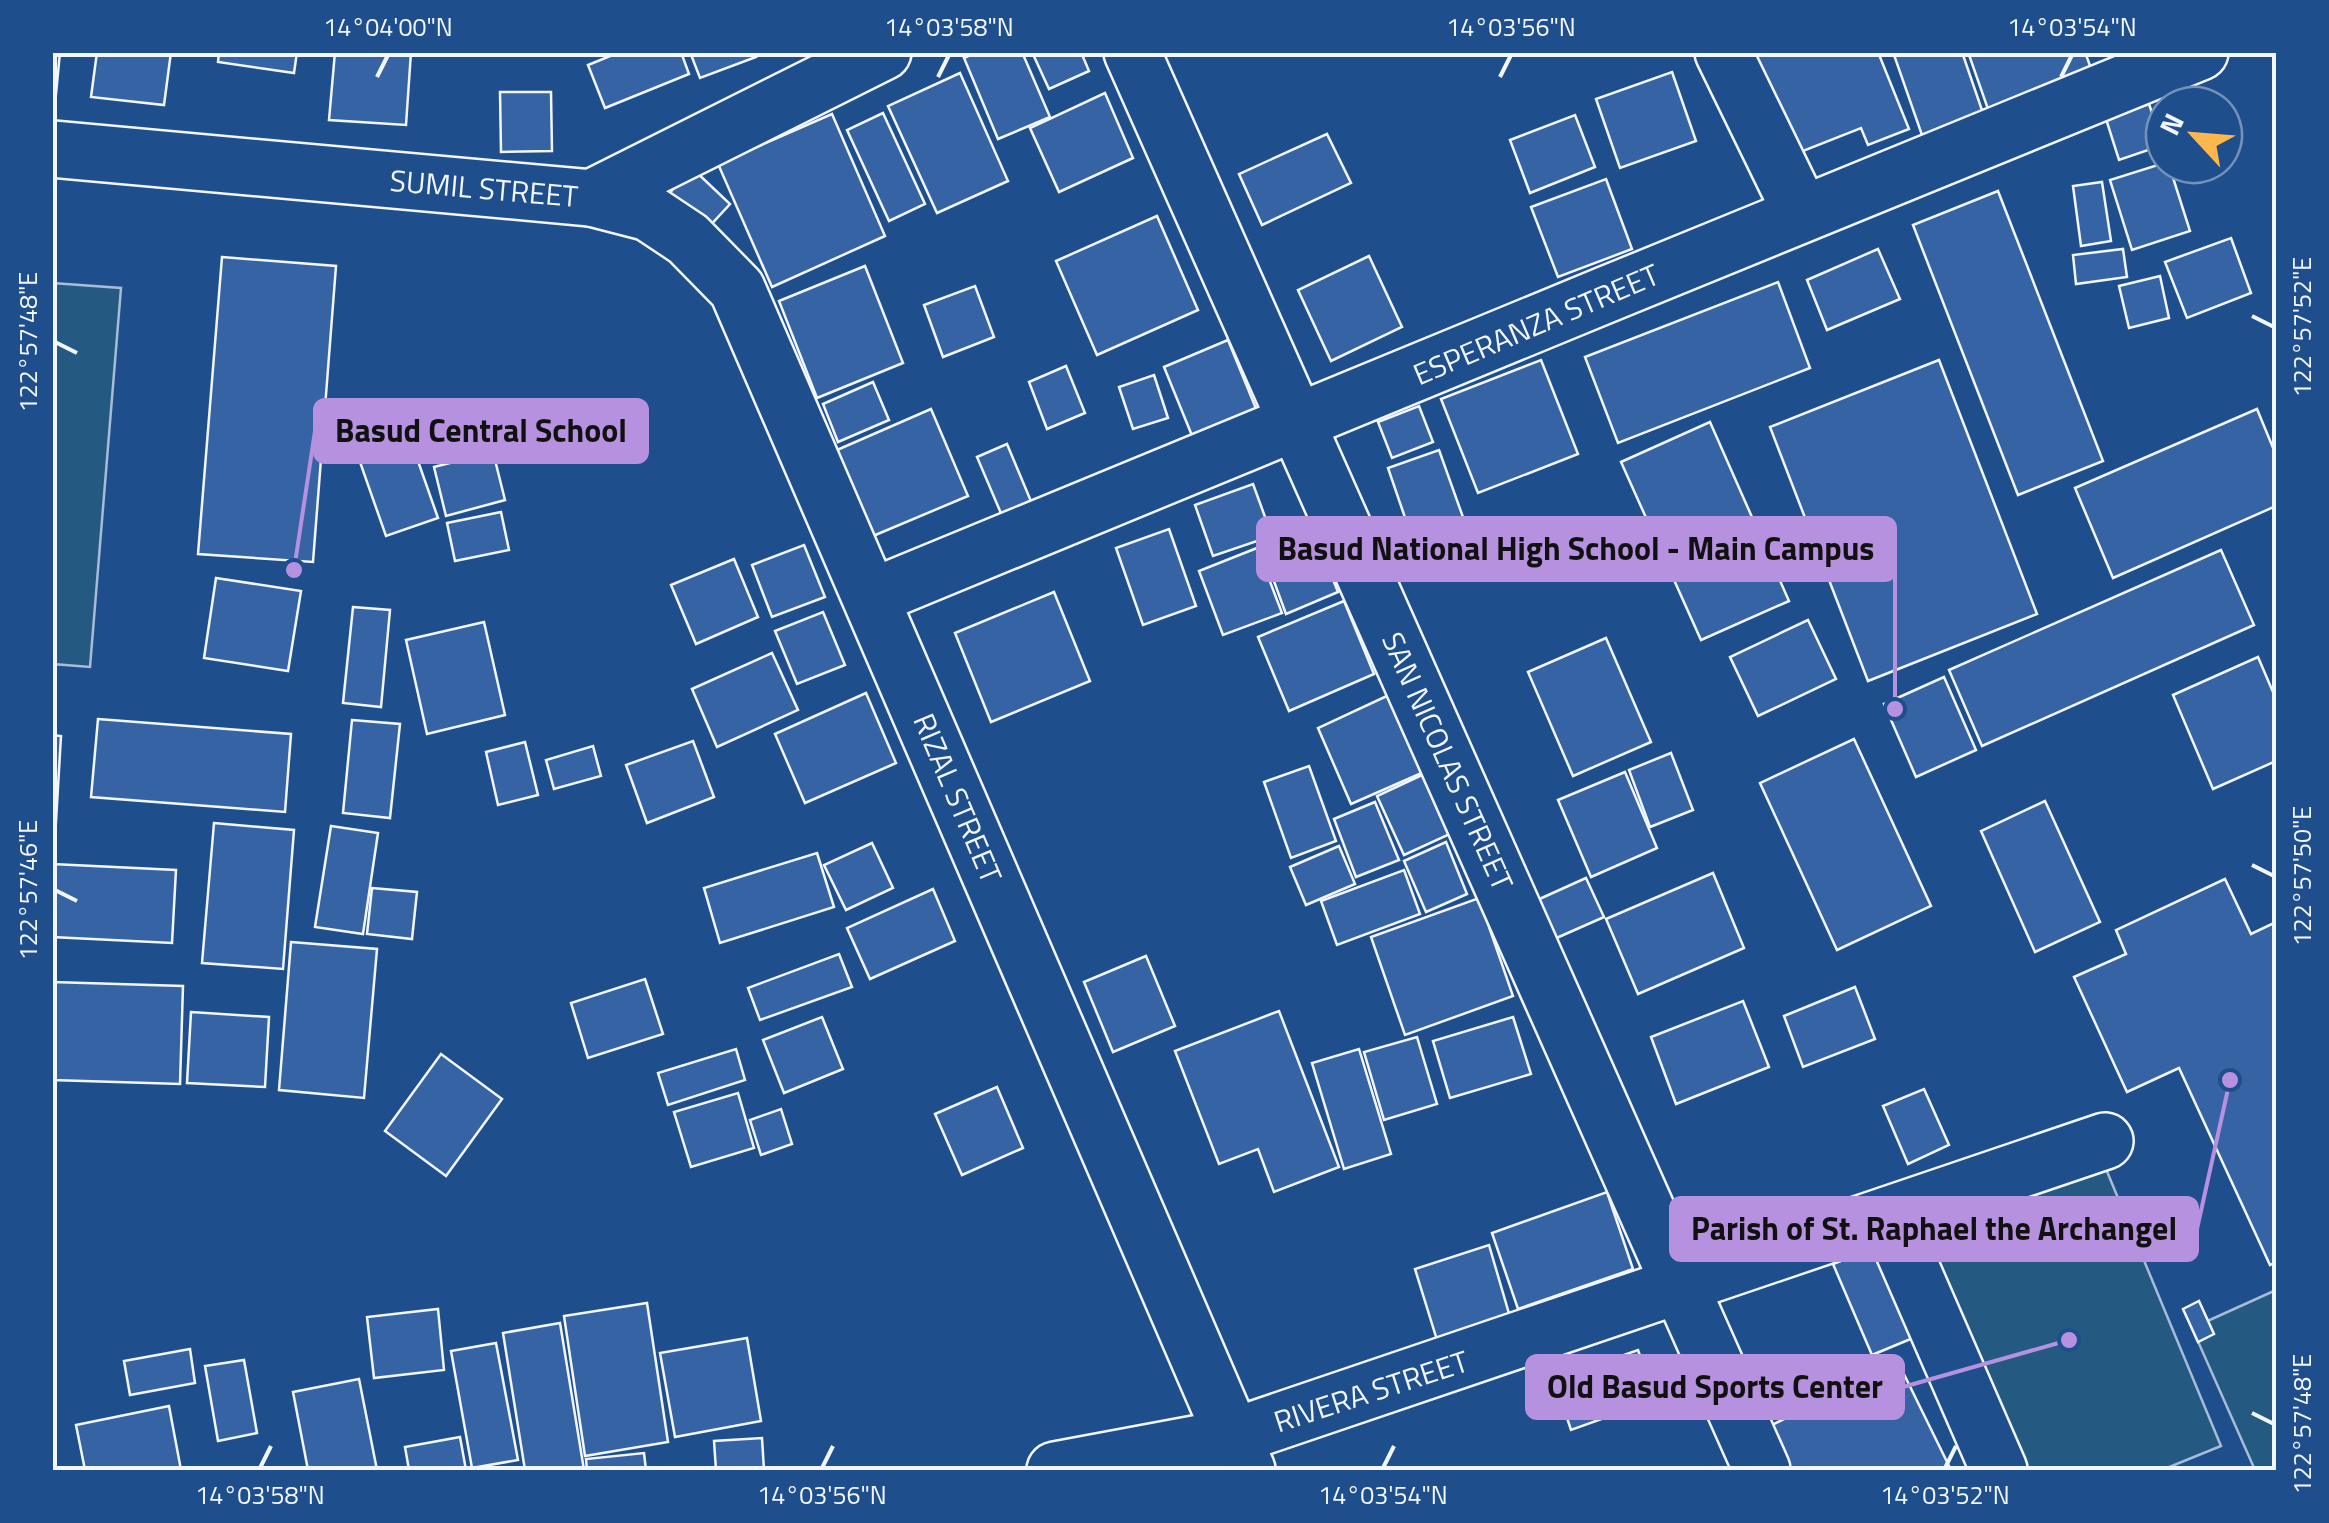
<svg xmlns="http://www.w3.org/2000/svg" width="2329" height="1523" viewBox="0 0 2329 1523" font-family="'Titillium Web',sans-serif">
  <style>
    .green { fill: #245a82; stroke: #a8bbd7; stroke-width: 2.5 }
    .building { fill: #3563a3; stroke: #f2f6ff; stroke-width: 2.5 }
    .lines { fill: none; stroke-linecap: round; stroke-linejoin: round }
    .minor-casing { stroke: #f2f6ff; stroke-width: 60 }
    .minor { stroke: #1f4e8c; stroke-width: 55 }
    .ticks { fill: none; stroke: #f2f6ff; stroke-width: 4 }
    .labels { text-anchor: middle; dominant-baseline: central; stroke-width: 8; stroke-linejoin: round; paint-order: stroke }
    .street-label { font-size: 30px; fill: #f2f6ff; stroke: #1f4e8c }
    .leader { fill: none; stroke: #b691df; stroke-width: 4 }
    .callout-dot { fill: #b691df; stroke: #1f4e8c; stroke-width: 4 }
    .callout { fill: #b691df; stroke: #b691df; stroke-width: 4 }
    .callout-label { font-size: 32px; text-anchor: middle; font-weight: bold; fill: #111 }
    .neatline { fill: none; stroke: #f2f6ff; stroke-width: 4 }
    .ticks-label { font-size: 25px; text-anchor: middle; fill: #f2f6ff }
  </style>
  <rect width="100%" height="100%" fill="#1f4e8c"/>
  <g class="green">
    <path d="M 52,283 L 121,288 L 90,667 L 53,664 Z"/>
    <path d="M 2101,1157 L 2221,1446 L 2162,1470 L 2016,1470 L 1918,1235 Z"/>
    <path d="M 2276,1290 L 2276,1470 L 2255,1470 L 2192,1328 Z"/>
  </g>
  <g class="building">
    <path d="M 52,52 L 60,52 L 56,94 L 52,93 Z"/>
    <path d="M 97,52 L 171,52 L 164,105 L 91,97 Z"/>
    <path d="M 219,52 L 297,52 L 294,73 L 218,62 Z"/>
    <path d="M 335,52 L 411,52 L 406,125 L 329,120 Z"/>
    <path d="M 620,52 L 681,52 L 689,74 L 605,108 L 588,65 Z"/>
    <path d="M 690,52 L 754,52 L 756,57 L 700,78 Z"/>
    <path d="M 977,52 L 1022,52 L 1050,117 L 998,139 L 964,58 Z"/>
    <path d="M 1032,52 L 1081,52 L 1089,71 L 1049,89 Z"/>
    <path d="M 1751,52 L 1878,52 L 1909,129 L 1868,145 L 1861,128 L 1793,155 Z"/>
    <path d="M 1893,52 L 1962,52 L 1984,116 L 1923,138 Z"/>
    <path d="M 1968,52 L 2085,52 L 2093,74 L 1989,112 Z"/>
    <path d="M 1672,72 L 1696,141 L 1620,168 L 1596,99 Z"/>
    <path d="M 960,73 L 1008,181 L 937,213 L 888,106 Z"/>
    <path d="M 500,92 L 551,92 L 552,151 L 501,152 Z"/>
    <path d="M 1105,93 L 1133,158 L 1059,192 L 1030,128 Z"/>
    <path d="M 2149,104 L 2163,145 L 2119,160 L 2106,119 Z"/>
    <path d="M 883,113 L 925,204 L 889,221 L 847,130 Z"/>
    <path d="M 832,114 L 885,236 L 772,287 L 718,164 Z"/>
    <path d="M 1575,115 L 1595,167 L 1530,193 L 1510,140 Z"/>
    <path d="M 1327,134 L 1351,183 L 1262,225 L 1239,174 Z"/>
    <path d="M 2164,163 L 2169,165 L 2190,231 L 2132,250 L 2110,180 Z"/>
    <path d="M 692,168 L 730,204 L 706,230 L 667,196 Z"/>
    <path d="M 1606,179 L 1632,249 L 1558,277 L 1531,207 Z"/>
    <path d="M 2102,182 L 2111,241 L 2081,246 L 2073,186 Z"/>
    <path d="M 1998,191 L 2103,461 L 2018,495 L 1913,225 Z"/>
    <path d="M 1157,216 L 1198,310 L 1097,355 L 1056,261 Z"/>
    <path d="M 2231,238 L 2251,293 L 2187,318 L 2165,262 Z"/>
    <path d="M 1878,249 L 1900,299 L 1827,330 L 1807,280 Z"/>
    <path d="M 2123,249 L 2127,277 L 2076,284 L 2073,255 Z"/>
    <path d="M 1369,256 L 1402,327 L 1331,361 L 1298,290 Z"/>
    <path d="M 222,257 L 336,266 L 313,562 L 198,554 Z"/>
    <path d="M 865,266 L 903,363 L 817,398 L 779,301 Z"/>
    <path d="M 2160,276 L 2169,318 L 2129,328 L 2119,286 Z"/>
    <path d="M 1778,282 L 1810,368 L 1618,443 L 1585,357 Z"/>
    <path d="M 975,286 L 994,337 L 943,357 L 924,305 Z"/>
    <path d="M 1228,340 L 1257,411 L 1193,438 L 1164,367 Z"/>
    <path d="M 1541,360 L 1578,454 L 1478,493 L 1441,399 Z"/>
    <path d="M 1939,360 L 2037,614 L 1868,681 L 1770,427 Z"/>
    <path d="M 1066,366 L 1085,413 L 1047,429 L 1029,382 Z"/>
    <path d="M 1154,375 L 1168,418 L 1133,429 L 1119,387 Z"/>
    <path d="M 873,382 L 889,420 L 838,442 L 823,404 Z"/>
    <path d="M 1419,406 L 1433,442 L 1392,458 L 1378,422 Z"/>
    <path d="M 931,409 L 968,496 L 873,536 L 837,450 Z"/>
    <path d="M 2257,409 L 2276,455 L 2276,506 L 2113,578 L 2075,488 Z"/>
    <path d="M 1710,422 L 1789,601 L 1701,640 L 1621,462 Z"/>
    <path d="M 412,444 L 438,518 L 386,536 L 360,462 Z"/>
    <path d="M 1007,444 L 1033,506 L 1003,518 L 977,457 Z"/>
    <path d="M 1439,450 L 1464,520 L 1412,538 L 1388,468 Z"/>
    <path d="M 493,452 L 505,500 L 446,516 L 434,467 Z"/>
    <path d="M 1253,484 L 1272,536 L 1213,556 L 1195,505 Z"/>
    <path d="M 501,512 L 509,550 L 455,561 L 447,523 Z"/>
    <path d="M 1169,529 L 1196,606 L 1143,625 L 1116,548 Z"/>
    <path d="M 804,545 L 825,597 L 772,617 L 752,565 Z"/>
    <path d="M 1257,548 L 1282,613 L 1223,635 L 1199,571 Z"/>
    <path d="M 2221,550 L 2254,625 L 1982,746 L 1949,670 Z"/>
    <path d="M 1323,555 L 1338,592 L 1286,614 L 1272,576 Z"/>
    <path d="M 734,559 L 758,617 L 696,644 L 671,585 Z"/>
    <path d="M 216,578 L 301,591 L 288,671 L 204,658 Z"/>
    <path d="M 1054,592 L 1090,681 L 991,722 L 955,633 Z"/>
    <path d="M 1344,601 L 1374,674 L 1289,711 L 1258,637 Z"/>
    <path d="M 353,607 L 390,610 L 381,707 L 343,703 Z"/>
    <path d="M 823,612 L 845,665 L 797,684 L 775,631 Z"/>
    <path d="M 1808,620 L 1836,679 L 1758,716 L 1730,657 Z"/>
    <path d="M 484,622 L 505,715 L 427,734 L 406,640 Z"/>
    <path d="M 1606,638 L 1651,742 L 1573,776 L 1528,672 Z"/>
    <path d="M 772,653 L 798,710 L 717,747 L 692,689 Z"/>
    <path d="M 2258,657 L 2276,699 L 2276,761 L 2213,789 L 2173,695 Z"/>
    <path d="M 1944,677 L 1976,750 L 1916,777 L 1884,704 Z"/>
    <path d="M 866,693 L 896,763 L 805,803 L 775,734 Z"/>
    <path d="M 1389,695 L 1424,772 L 1351,804 L 1318,728 Z"/>
    <path d="M 98,719 L 291,734 L 285,812 L 91,797 Z"/>
    <path d="M 352,720 L 400,724 L 390,818 L 343,813 Z"/>
    <path d="M 52,735 L 61,736 L 55,838 L 52,838 Z"/>
    <path d="M 1854,739 L 1931,906 L 1837,950 L 1760,783 Z"/>
    <path d="M 693,741 L 714,797 L 647,823 L 626,765 Z"/>
    <path d="M 525,742 L 538,795 L 498,805 L 486,752 Z"/>
    <path d="M 593,746 L 601,776 L 554,789 L 546,760 Z"/>
    <path d="M 1671,753 L 1693,810 L 1650,827 L 1629,770 Z"/>
    <path d="M 1309,766 L 1336,841 L 1291,858 L 1264,782 Z"/>
    <path d="M 1625,772 L 1657,848 L 1591,877 L 1558,800 Z"/>
    <path d="M 1422,775 L 1450,834 L 1404,855 L 1377,796 Z"/>
    <path d="M 2045,801 L 2100,922 L 2035,952 L 1981,831 Z"/>
    <path d="M 1375,802 L 1399,860 L 1356,877 L 1334,819 Z"/>
    <path d="M 214,823 L 294,830 L 283,969 L 202,963 Z"/>
    <path d="M 331,826 L 378,833 L 363,934 L 315,927 Z"/>
    <path d="M 1446,842 L 1467,894 L 1426,912 L 1404,861 Z"/>
    <path d="M 872,843 L 893,888 L 846,910 L 824,865 Z"/>
    <path d="M 1339,846 L 1355,884 L 1306,905 L 1290,867 Z"/>
    <path d="M 817,853 L 834,907 L 720,943 L 704,888 Z"/>
    <path d="M 52,864 L 176,870 L 172,943 L 52,937 Z"/>
    <path d="M 1404,870 L 1420,914 L 1337,945 L 1321,901 Z"/>
    <path d="M 1713,873 L 1744,948 L 1638,994 L 1606,919 Z"/>
    <path d="M 1586,878 L 1604,917 L 1552,940 L 1535,901 Z"/>
    <path d="M 2225,879 L 2251,934 L 2276,922 L 2276,1262 L 2270,1265 L 2179,1068 L 2127,1092 L 2074,977 L 2126,954 L 2116,930 Z"/>
    <path d="M 372,888 L 417,892 L 412,939 L 367,934 Z"/>
    <path d="M 933,889 L 955,941 L 870,979 L 847,928 Z"/>
    <path d="M 1479,898 L 1513,996 L 1405,1035 L 1371,937 Z"/>
    <path d="M 291,942 L 377,949 L 364,1098 L 279,1090 Z"/>
    <path d="M 839,954 L 852,987 L 760,1020 L 748,988 Z"/>
    <path d="M 1146,956 L 1175,1026 L 1113,1052 L 1084,982 Z"/>
    <path d="M 645,979 L 663,1034 L 588,1058 L 571,1003 Z"/>
    <path d="M 52,982 L 183,986 L 180,1084 L 52,1080 Z"/>
    <path d="M 1855,987 L 1875,1039 L 1803,1067 L 1784,1016 Z"/>
    <path d="M 1743,1001 L 1769,1067 L 1676,1104 L 1651,1037 Z"/>
    <path d="M 1279,1011 L 1339,1167 L 1274,1192 L 1258,1149 L 1219,1164 L 1175,1051 Z"/>
    <path d="M 191,1012 L 269,1017 L 265,1087 L 187,1083 Z"/>
    <path d="M 822,1017 L 843,1069 L 784,1093 L 763,1040 Z"/>
    <path d="M 1513,1017 L 1531,1074 L 1450,1098 L 1433,1041 Z"/>
    <path d="M 1417,1037 L 1437,1104 L 1384,1120 L 1364,1052 Z"/>
    <path d="M 736,1049 L 745,1080 L 668,1105 L 658,1073 Z"/>
    <path d="M 1359,1049 L 1391,1154 L 1344,1169 L 1312,1063 Z"/>
    <path d="M 441,1054 L 502,1099 L 446,1176 L 385,1131 Z"/>
    <path d="M 997,1087 L 1023,1148 L 962,1175 L 935,1114 Z"/>
    <path d="M 1924,1089 L 1949,1145 L 1908,1164 L 1883,1106 Z"/>
    <path d="M 738,1093 L 754,1148 L 691,1167 L 674,1112 Z"/>
    <path d="M 781,1109 L 792,1144 L 761,1155 L 750,1120 Z"/>
    <path d="M 1607,1192 L 1633,1269 L 1518,1309 L 1492,1233 Z"/>
    <path d="M 1887,1242 L 1925,1333 L 1872,1355 L 1833,1264 Z"/>
    <path d="M 1489,1245 L 1510,1317 L 1437,1340 L 1415,1269 Z"/>
    <path d="M 2199,1301 L 2214,1334 L 2198,1342 L 2183,1309 Z"/>
    <path d="M 647,1303 L 668,1442 L 585,1456 L 564,1316 Z"/>
    <path d="M 438,1309 L 444,1370 L 374,1378 L 367,1317 Z"/>
    <path d="M 560,1323 L 584,1470 L 525,1470 L 503,1333 Z"/>
    <path d="M 747,1338 L 761,1421 L 675,1437 L 660,1353 Z"/>
    <path d="M 496,1343 L 518,1460 L 472,1468 L 451,1351 Z"/>
    <path d="M 190,1349 L 195,1383 L 130,1395 L 124,1361 Z"/>
    <path d="M 1638,1350 L 1655,1400 L 1571,1430 L 1554,1379 Z"/>
    <path d="M 244,1360 L 257,1433 L 218,1441 L 205,1366 Z"/>
    <path d="M 1898,1362 L 1951,1470 L 1789,1470 L 1768,1427 Z"/>
    <path d="M 359,1379 L 377,1470 L 308,1470 L 293,1392 Z"/>
    <path d="M 169,1406 L 181,1470 L 85,1470 L 76,1425 Z"/>
    <path d="M 460,1437 L 466,1470 L 409,1470 L 405,1447 Z"/>
    <path d="M 762,1438 L 764,1470 L 716,1470 L 714,1441 Z"/>
    <path d="M 644,1453 L 646,1470 L 587,1470 L 586,1459 Z"/>
  </g>
  <g class="lines">
    <g class="minor-casing">
      <g id="minor">
        <path d="M 1132,52 L 1762,1470"/>
        <path d="M 1723,52 L 1801,212"/>
        <path d="M 52,149 L 591,198 L 883,52"/>
        <path d="M 591,198 L 649,213 L 688,239 L 737,289 L 1247,1470"/>
        <path d="M 872,597 C 1315,417 1756,230 2200,52"/>
        <path d="M 1888,1215 L 1999,1470"/>
        <path d="M 1055,1470 L 1232,1437 L 2105,1141"/>
      </g>
    </g>
    <use href="#minor" class="minor"/>
  </g>
  <path class="ticks" d="M 377,77 L 388,55M 938,77 L 949,55M 1500,77 L 1511,55M 2061,77 L 2072,55M 2252,316 L 2274,327M 55,342 L 77,353M 2252,865 L 2274,876M 55,890 L 77,901M 2252,1413 L 2274,1424M 260,1468 L 271,1446M 822,1468 L 833,1446M 1383,1468 L 1394,1446M 1945,1468 L 1956,1446"/>
  <g class="labels">
    <g class="street-label">
      <text transform="translate(484 188) rotate(5)">SUMIL STREET</text>
      <text transform="translate(1536 324) rotate(-23)">ESPERANZA STREET</text>
      <text transform="translate(1448 761) rotate(66)">SAN NICOLAS STREET</text>
      <text transform="translate(958 798) rotate(67)">RIZAL STREET</text>
      <text transform="translate(1371 1391) rotate(-18)">RIVERA STREET</text>
    </g>
  </g>
  <path class="leader" d="M294 570L315 431M1895 709L1895 549M2230 1080L2197 1229M2069 1340L1903 1387"/>
  <g class="callout-dot">
    <circle cx="294" cy="570" r="10"/>
    <circle cx="1895" cy="709" r="10"/>
    <circle cx="2230" cy="1080" r="10"/>
    <circle cx="2069" cy="1340" r="10"/>
  </g>
  <g class="callout">
    <rect x="315" y="400" width="332" height="62" rx="10"/>
    <rect x="1258" y="518" width="637" height="62" rx="10"/>
    <rect x="1671" y="1198" width="526" height="62" rx="10"/>
    <rect x="1527" y="1356" width="376" height="62" rx="10"/>
  </g>
  <g class="callout-label">
    <text x="481" y="442">Basud Central School</text>
    <text x="1576" y="560">Basud National High School - Main Campus</text>
    <text x="1934" y="1240">Parish of St. Raphael the Archangel</text>
    <text x="1715" y="1398">Old Basud Sports Center</text>
  </g>
  <rect width="2329" height="1523" fill="none" stroke="#1f4e8c" stroke-width="110"/>
  <g transform="translate(2194 135) rotate(296)"><circle r="48" fill="#1f4e8c" stroke="#7391ba" stroke-width="2.5"/>
  <path d="M0-8L18 38L0 25L-18 38Z" fill="#ffb74d"/>
  <text y="-15" font-size="28" font-weight="bold" text-anchor="middle" fill="#f2f6ff">N</text>
  </g>
  <rect x="55" y="55" width="2219" height="1413" class="neatline"/>
  <g class="ticks-label">
    <text x="388" y="36">14°04'00"N</text>
    <text x="949" y="36">14°03'58"N</text>
    <text x="1511" y="36">14°03'56"N</text>
    <text x="2072" y="36">14°03'54"N</text>
    <text transform="translate(2302 327) rotate(-90)" y="9">122°57'52"E</text>
    <text transform="translate(28 342) rotate(-90)" y="9">122°57'48"E</text>
    <text transform="translate(2302 876) rotate(-90)" y="9">122°57'50"E</text>
    <text transform="translate(28 890) rotate(-90)" y="9">122°57'46"E</text>
    <text transform="translate(2302 1424) rotate(-90)" y="9">122°57'48"E</text>
    <text x="260" y="1504">14°03'58"N</text>
    <text x="822" y="1504">14°03'56"N</text>
    <text x="1383" y="1504">14°03'54"N</text>
    <text x="1945" y="1504">14°03'52"N</text>
  </g>
</svg>
